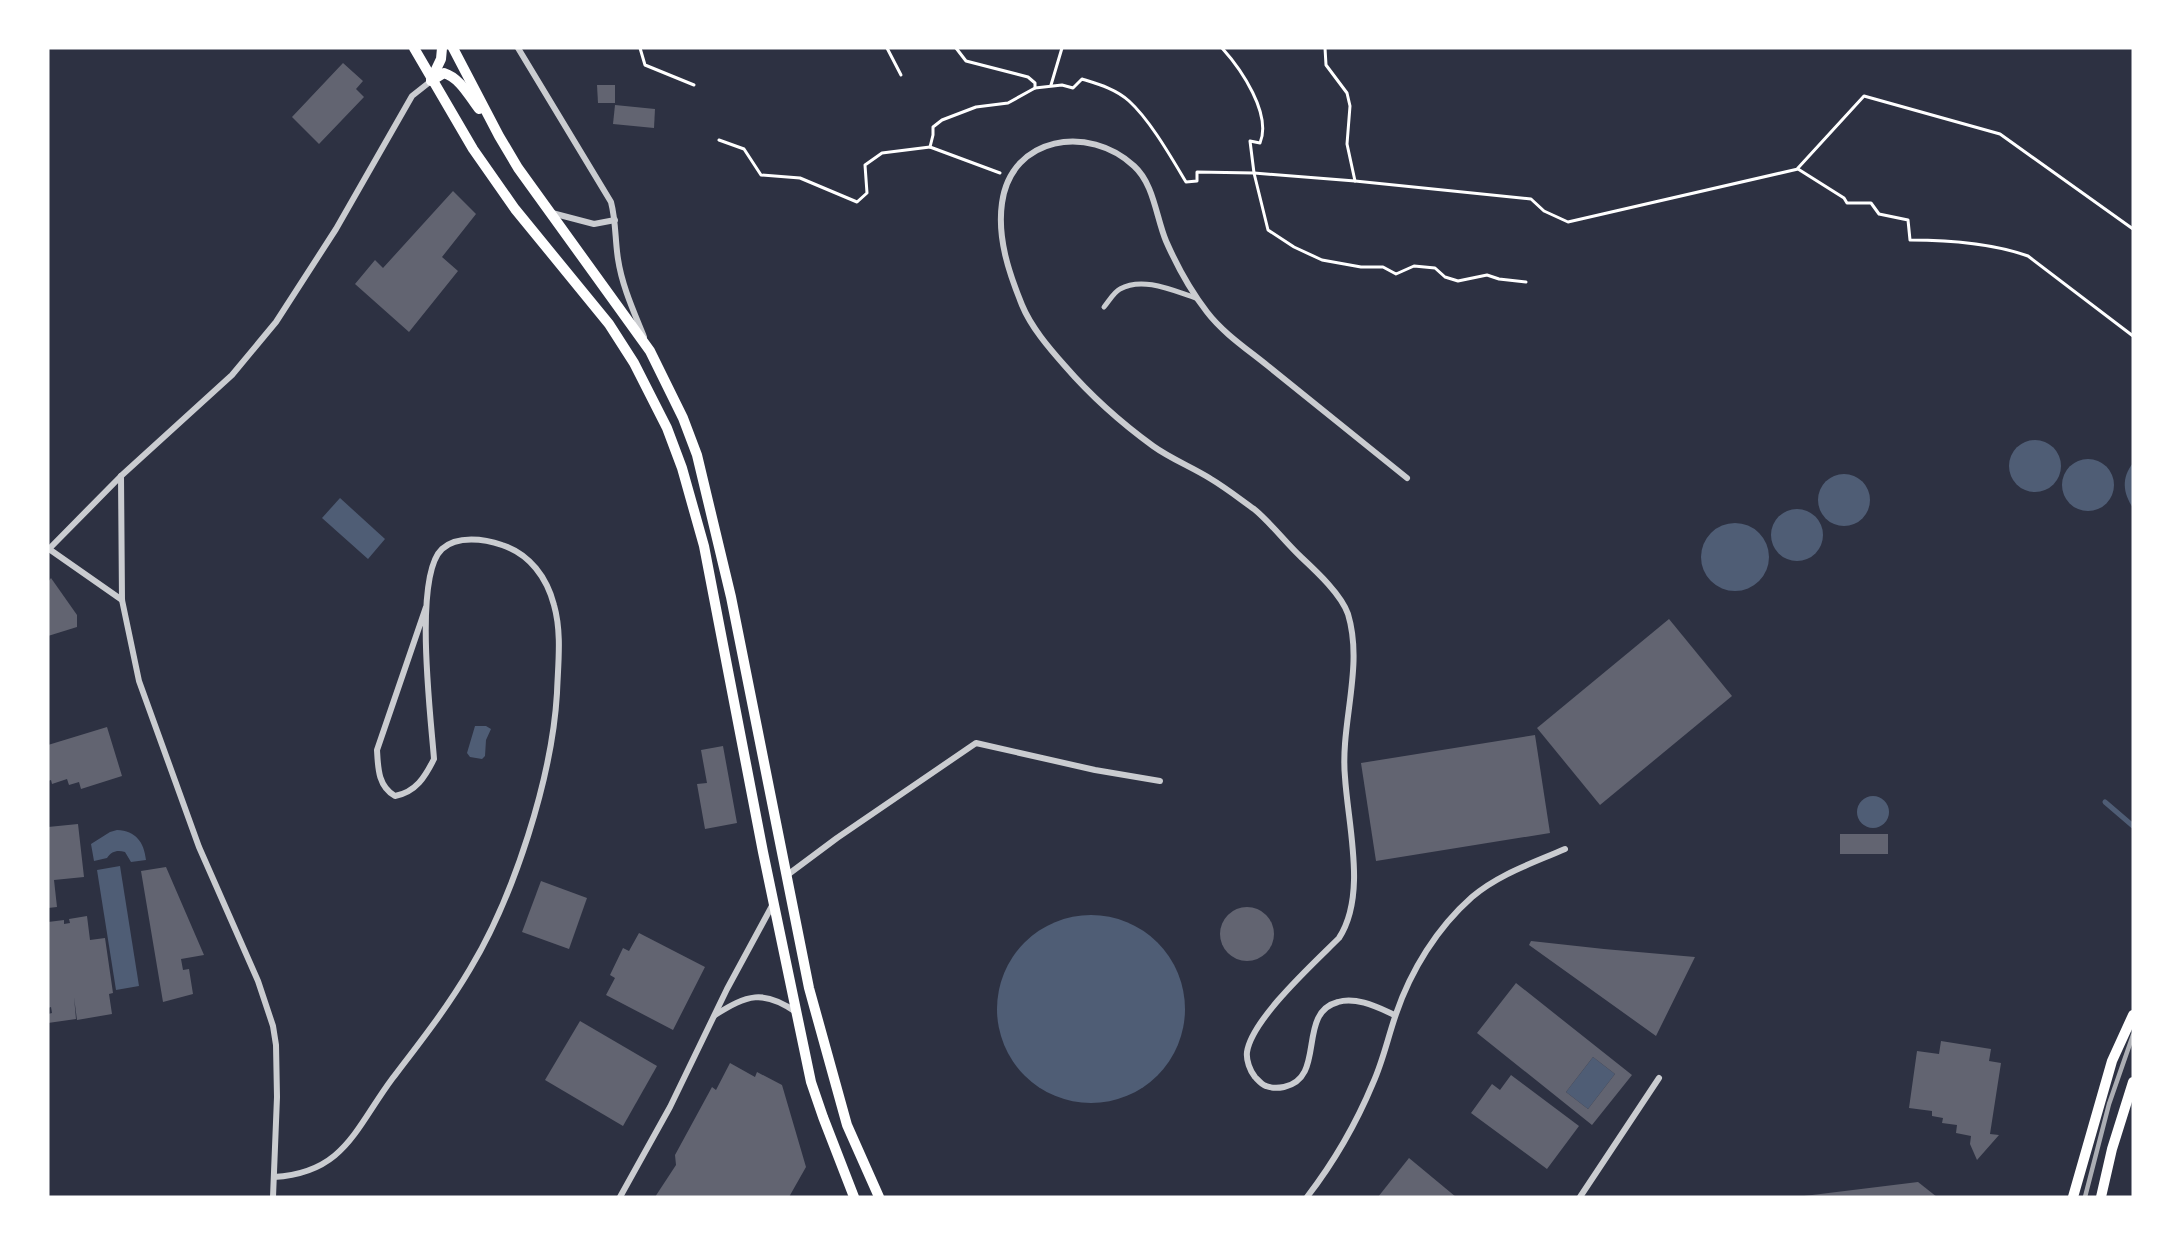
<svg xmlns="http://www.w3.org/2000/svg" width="2181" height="1245" viewBox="0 0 2181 1245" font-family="'Roboto Condensed',sans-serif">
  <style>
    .water { fill: #4f5d75 }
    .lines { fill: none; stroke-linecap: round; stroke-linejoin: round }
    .stream { stroke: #4f5d75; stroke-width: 5 }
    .building { fill: #626471; fill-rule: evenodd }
    .path { stroke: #fff; stroke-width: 3 }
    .pedestrian { stroke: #caccd0; stroke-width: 5 }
    .minor { stroke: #caccd0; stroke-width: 6 }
    .secondary { stroke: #fff; stroke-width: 10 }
    .rail { stroke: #abadb3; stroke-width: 4.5 }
  </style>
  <rect width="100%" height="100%" fill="#2d3142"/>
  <g class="water">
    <circle cx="2035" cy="466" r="26"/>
    <circle cx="2088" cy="485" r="26"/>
    <path d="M 2133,463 L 2133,508 C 2123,493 2121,478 2133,463 Z"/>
    <circle cx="1844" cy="500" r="26"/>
    <path d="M 340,498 L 385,539 L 368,559 L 322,518 Z"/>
    <circle cx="1797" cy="535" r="26"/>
    <circle cx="1735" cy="557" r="34"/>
    <path d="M 475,726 L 486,726 L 491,729 L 486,740 L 485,756 L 482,759 L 470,757 L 467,753 Z"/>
    <circle cx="1873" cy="812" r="16"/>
    <path d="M 117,830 C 136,831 144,842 146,860 L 131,862 L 125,852 C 117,850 112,851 107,858 L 94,861 L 91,844 L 110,832 Z"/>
    <path d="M 120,866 L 139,986 L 116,990 L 97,870 Z"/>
    <circle cx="1091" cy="1009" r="94"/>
    <path d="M 1593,1057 L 1615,1074 L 1588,1109 L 1566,1092 Z"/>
  </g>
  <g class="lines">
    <path class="stream" d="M 2105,802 L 2133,826"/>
  </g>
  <g class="building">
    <path d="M 343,63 L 363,81 L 356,89 L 364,97 L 319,144 L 292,117 Z"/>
    <path d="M 597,85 L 615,85 L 615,103 L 598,103 Z"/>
    <path d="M 615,105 L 655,109 L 654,128 L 613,124 Z"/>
    <path d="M 453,191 L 476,214 L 442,257 L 458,271 L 409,332 L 355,284 L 375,260 L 383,268 Z"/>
    <path d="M 51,578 L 77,615 L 77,627 L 48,636 L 48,582 Z"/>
    <path d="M 1669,619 L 1732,696 L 1600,805 L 1537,728 Z"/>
    <path d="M 107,727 L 122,776 L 81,789 L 79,782 L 69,785 L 67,779 L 52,784 L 51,780 L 48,781 L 48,745 Z"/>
    <path d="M 1535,735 L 1550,833 L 1376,861 L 1361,763 Z"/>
    <path d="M 723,746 L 737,823 L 705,829 L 697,784 L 707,783 L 701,750 Z"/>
    <path d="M 78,824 L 84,877 L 54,880 L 57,907 L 48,908 L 48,827 Z"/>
    <rect x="1840" y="834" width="48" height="20"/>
    <path d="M 166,867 L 204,955 L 181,959 L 183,970 L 189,969 L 193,994 L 163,1002 L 141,871 Z"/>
    <path d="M 541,881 L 587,898 L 569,949 L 522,932 Z"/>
    <circle cx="1247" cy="934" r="27"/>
    <path d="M 87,916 L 90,940 L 105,938 L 113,993 L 109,994 L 112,1014 L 77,1020 L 74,997 L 76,1019 L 48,1023 L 48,1014 L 52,1013 L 51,1007 L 48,1008 L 48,922 L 64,920 L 64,924 L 70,923 L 69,919 Z"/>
    <path d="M 639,933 L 705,967 L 673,1030 L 606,995 L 615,978 L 610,975 L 623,948 L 629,951 Z"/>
    <path d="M 1531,941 L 1604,949 L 1695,957 L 1656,1036 L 1529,945 Z"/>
    <path d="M 1516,983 L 1632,1075 L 1592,1125 L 1477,1033 ZM 1593,1057 L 1615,1074 L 1588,1109 L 1566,1092 Z"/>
    <path d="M 580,1021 L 657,1066 L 623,1126 L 545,1080 Z"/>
    <path d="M 1941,1041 L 1991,1049 L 1989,1061 L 2001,1063 L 1990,1134 L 1999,1135 L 1977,1160 L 1970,1144 L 1971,1136 L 1956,1133 L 1957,1125 L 1942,1123 L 1943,1118 L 1932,1116 L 1932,1111 L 1909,1108 L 1917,1051 L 1939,1054 Z"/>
    <path d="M 730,1063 L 755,1077 L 757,1072 L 782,1085 L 806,1167 L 789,1197 L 655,1197 L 676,1165 L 675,1155 L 712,1087 L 716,1090 Z"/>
    <path d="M 1511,1075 L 1579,1126 L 1547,1169 L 1471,1113 L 1492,1084 L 1500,1090 Z"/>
    <path d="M 1409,1158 L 1456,1197 L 1378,1197 Z"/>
    <path d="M 1918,1182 L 1937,1197 L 1804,1197 L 1804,1196 Z"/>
  </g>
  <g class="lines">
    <g class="path">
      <path d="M 640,48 L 645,65 L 694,85"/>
      <path d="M 887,48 L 901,75"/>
      <path d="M 956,48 L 966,61 L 1028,77 L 1035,83 L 1035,88 L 1008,103 L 976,107 L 942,120 L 933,127 L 933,135 L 930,147 L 1000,173"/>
      <path d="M 1222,48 C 1241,69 1272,114 1260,143 L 1250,141 L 1254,173 L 1268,230 L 1294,247 L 1322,260 L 1361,267 L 1383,267 L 1396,274 L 1414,266 L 1435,268 L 1445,277 L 1458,281 L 1487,275 L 1499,279 L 1526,282"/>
      <path d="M 1325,48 L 1326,65 L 1347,93 L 1350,106 L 1347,144 L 1355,181"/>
      <path d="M 1051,85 L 1062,48"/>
      <path d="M 1035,88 L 1062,85 L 1073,88 L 1082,79 C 1098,84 1116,89 1129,101 C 1150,120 1171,157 1186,182 L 1197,181 L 1197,172 L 1254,173 L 1355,181 L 1531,199 L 1544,211 L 1568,222 L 1798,169 L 1844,198 L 1847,203 L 1871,203 L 1879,214 L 1908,220 L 1910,240 C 1949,240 1991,243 2028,256 L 2133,336"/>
      <path d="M 719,140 L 744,149 L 761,175 L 800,178 L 857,202 L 867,193 L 865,165 L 882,153 L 930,147"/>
      <path d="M 1798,168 L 1864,96 L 2000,134 L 2133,229"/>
    </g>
    <path class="pedestrian" d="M 1104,307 C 1109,301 1114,292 1120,289 C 1143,276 1174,291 1196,298"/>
    <g class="minor">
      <path d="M 518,48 L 611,202 C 616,221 615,240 618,259 C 622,286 634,312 644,337"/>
      <path d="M 552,213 L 594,224 L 615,220"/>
      <path d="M 121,476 L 122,600 L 139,681 L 199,847 L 258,981 L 273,1026 L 276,1045 L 277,1097 L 273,1197"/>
      <path d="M 49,549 L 122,600"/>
      <path d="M 48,550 L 121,476 L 232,375 L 276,322 L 336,229 L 412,96 L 431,81"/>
      <path d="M 786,876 L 837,838 L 976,743 L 1095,770 L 1160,781"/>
      <path d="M 715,1015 C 747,995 763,989 796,1012"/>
      <path d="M 1395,1015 C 1379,1008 1356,996 1338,1002 C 1296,1013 1327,1078 1284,1087 C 1279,1088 1271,1088 1266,1086 C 1262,1085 1258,1080 1255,1077 C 1250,1071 1246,1060 1247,1052 C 1252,1019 1314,963 1339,938 C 1367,895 1348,826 1345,777 C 1340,724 1364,667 1348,614 C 1341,594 1316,571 1301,557 C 1285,542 1271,523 1254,509 C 1240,499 1226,488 1211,479 C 1192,467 1171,459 1153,446 C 1120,422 1091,396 1065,366 C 1049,348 1031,327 1022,305 C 1009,273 997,238 1002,203 C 1011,136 1089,124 1134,166 C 1154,184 1156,217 1166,241 C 1177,266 1190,290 1207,312 C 1223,333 1247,349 1268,366 C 1314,403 1361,441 1407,478"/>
      <path d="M 274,1177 C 344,1173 355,1129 392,1079 C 419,1044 447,1008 470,969 C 514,896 552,778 557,693 C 558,664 562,633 554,605 C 547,578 530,554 502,545 C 485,539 457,535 442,549 C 413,576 431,718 434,759 C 425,777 416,792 395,796 C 378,786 378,768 377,750 L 426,607"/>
      <path d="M 620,1197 L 670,1107 L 727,989 L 773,904"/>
      <path d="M 1307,1197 C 1334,1162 1356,1124 1373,1083 C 1383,1061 1388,1037 1396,1014 C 1411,970 1437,928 1472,897 C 1499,874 1533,863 1565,849"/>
      <path d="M 1580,1197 L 1659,1078"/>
    </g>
    <g class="secondary">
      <path d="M 414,48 L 473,149 L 515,209 L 609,324 L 634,363 L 667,428 L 682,468 L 704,546 L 763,852 L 811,1082 L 823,1117 L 854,1197"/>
      <path d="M 453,48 L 499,136 L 518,168 L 650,351 L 683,418 L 697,455 L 731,597 L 809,988 L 847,1125 L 879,1197"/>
      <path d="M 431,80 L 441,59 L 442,48"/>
      <path d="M 431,81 L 444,73 C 460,78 469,96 479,109"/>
      <path d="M 2073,1197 L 2112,1061 L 2133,1015"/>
      <path d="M 2101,1197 L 2112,1149 L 2133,1082"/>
    </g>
    <path class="rail" d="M 2085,1197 L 2109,1104 L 2133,1035"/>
  </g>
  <rect width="2181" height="1245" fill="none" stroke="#ffffff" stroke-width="99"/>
</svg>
